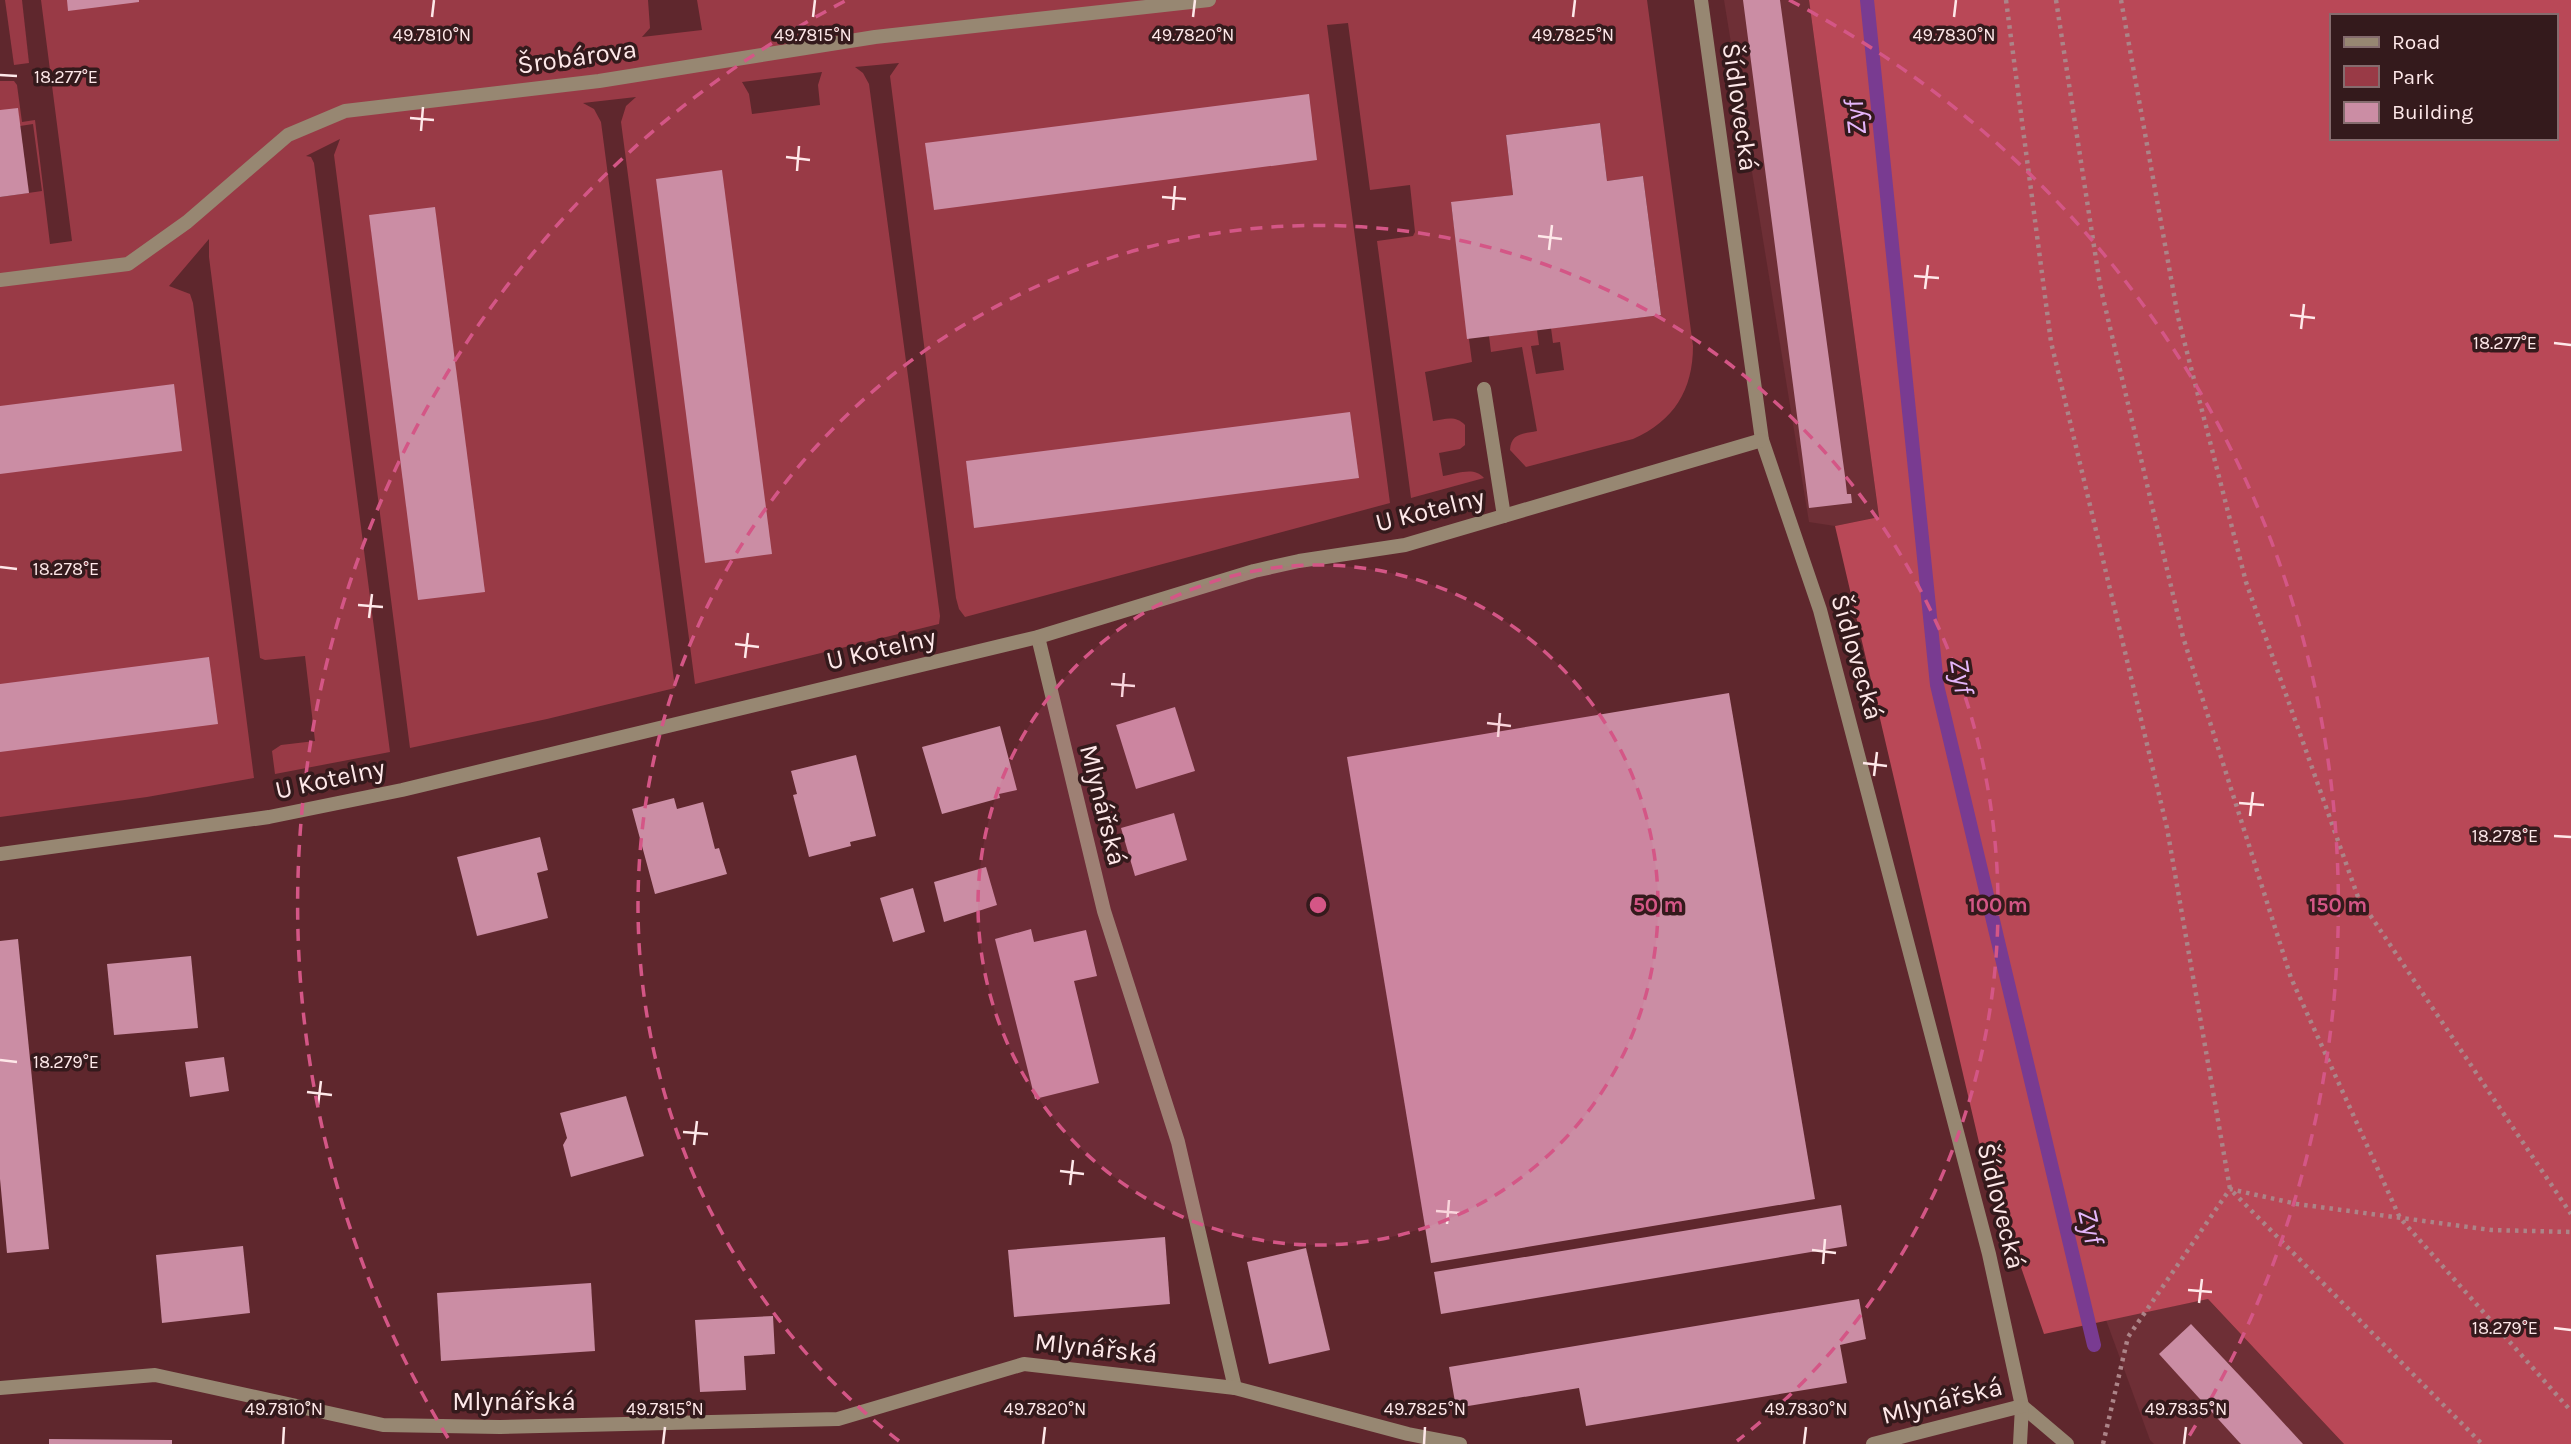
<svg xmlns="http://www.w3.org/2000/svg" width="2571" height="1444" viewBox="0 0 2571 1444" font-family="Karla,sans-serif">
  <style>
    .built { fill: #6e2f36 }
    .green { fill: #993a46; fill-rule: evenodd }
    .forest { fill: #b94857; fill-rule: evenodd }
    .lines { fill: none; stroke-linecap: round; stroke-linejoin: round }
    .stream { stroke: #793b91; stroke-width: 14 }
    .building { fill: #cb8da4 }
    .path { stroke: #ac8488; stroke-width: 4.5; stroke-dasharray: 3.5 5; stroke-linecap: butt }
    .service { stroke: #978772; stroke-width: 14 }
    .minor { stroke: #978772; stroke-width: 14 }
    .ticks { fill: none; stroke: #fee8e9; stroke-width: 2.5 }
    .ring { fill: none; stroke: #d45686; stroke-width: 3.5; stroke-dasharray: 12 9 }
    .labels { text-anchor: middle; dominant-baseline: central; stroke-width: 7; stroke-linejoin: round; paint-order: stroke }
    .street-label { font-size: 26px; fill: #fee8e9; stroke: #341a1c }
    .water-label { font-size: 28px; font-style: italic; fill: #e5b6fa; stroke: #341a1c }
    .ticks-label { font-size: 18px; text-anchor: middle; fill: #fee8e9; stroke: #341a1c; stroke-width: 7; stroke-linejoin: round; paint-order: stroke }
    .centre { fill: #d45686; stroke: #341a1c; stroke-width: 3.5 }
    .ring-label { font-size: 21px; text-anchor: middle; font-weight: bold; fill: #d45686; stroke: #341a1c; stroke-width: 7; stroke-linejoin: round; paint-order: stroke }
  </style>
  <rect width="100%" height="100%" fill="#5f272d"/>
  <g class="built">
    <path d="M 1724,0 L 1809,0 L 1879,517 L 1835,526 L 1809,522 Z"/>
    <path d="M 2208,1299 L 2344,1444 L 2154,1444 L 2150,1440 L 2106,1320 Z"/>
  </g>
  <g class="green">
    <path d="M 5,0 L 22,0 L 29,63 L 14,65 Z"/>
    <path d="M 41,0 L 648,0 L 650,28 L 642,37 L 702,30 L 697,0 L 1647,0 L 1693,346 C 1693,390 1674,421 1633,439 L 1526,467 L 1510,450 C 1511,433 1523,434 1537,431 L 1522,347 L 1491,352 L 1489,336 L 1537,330 L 1539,345 L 1531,346 L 1536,374 L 1564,370 L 1560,342 L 1553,343 L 1551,328 L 1661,315 L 1643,176 L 1607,181 L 1600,123 L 1506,135 L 1513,195 L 1451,203 L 1472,362 L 1425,372 L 1433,421 C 1445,419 1456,415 1465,425 L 1465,445 L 1460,449 L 1439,453 L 1443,476 C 1457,474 1474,466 1484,478 L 1411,498 L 1377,241 L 1413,236 L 1415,232 L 1410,185 L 1370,190 L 1348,23 L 1327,25 L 1390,503 L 965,617 L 959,609 L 956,598 L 890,76 L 899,63 L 855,67 L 863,73 L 869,84 L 940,616 L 939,624 L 695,684 L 621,122 L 626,106 L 636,97 L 583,103 L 594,109 L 601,122 L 675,688 L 547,719 L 410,748 L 334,155 L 340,139 L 306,156 L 311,157 L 314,163 L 390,752 L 275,774 L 272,751 L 281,745 L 315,741 L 305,656 L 265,660 L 260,658 L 209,257 L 209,239 L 169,286 L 190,294 L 193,303 L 254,778 L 147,797 L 0,817 L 0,197 L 42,191 L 33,124 L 20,126 L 0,110 L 0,81 L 14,81 L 17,85 L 22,122 L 35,120 L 50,244 L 72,241 ZM 822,72 L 818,85 L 820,105 L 752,114 L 749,94 L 742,82 Z"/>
  </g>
  <path class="forest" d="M 1809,0 L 2571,0 L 2571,1444 L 2344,1444 L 2208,1299 L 2044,1334 L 1981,1151 L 1835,526 L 1879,517 ZM 2331,16 L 2555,16 L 2555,138 L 2331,138 Z"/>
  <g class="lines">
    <path class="stream" d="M 1867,0 L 1937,685 L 2094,1345"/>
  </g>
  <g class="building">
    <path d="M 67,0 L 139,0 L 139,2 L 68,11 Z"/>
    <path d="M 1743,0 L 1780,0 L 1845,476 L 1847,494 L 1851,494 L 1852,503 L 1809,508 Z"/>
    <path d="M 1309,94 L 1317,160 L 934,210 L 925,143 Z"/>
    <path d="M 18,108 L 29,193 L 0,197 L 0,110 Z"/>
    <path d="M 1600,123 L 1607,181 L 1643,176 L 1661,315 L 1467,339 L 1451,202 L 1513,195 L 1506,135 Z"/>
    <path d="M 722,170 L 772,554 L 705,563 L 656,179 Z"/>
    <path d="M 435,207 L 485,592 L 418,600 L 369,215 Z"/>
    <path d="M 174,384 L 182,451 L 0,474 L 0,406 Z"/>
    <path d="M 1350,412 L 1359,478 L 974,528 L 966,461 Z"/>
    <path d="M 209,657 L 218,724 L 0,752 L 0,684 Z"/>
    <path d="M 1729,693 L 1815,1199 L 1431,1263 L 1347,757 Z"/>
    <path d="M 1175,707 L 1195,771 L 1136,789 L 1116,725 Z"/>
    <path d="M 1000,726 L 1017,790 L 999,794 L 1000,798 L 942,814 L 922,747 Z"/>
    <path d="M 856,755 L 876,836 L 850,842 L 851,846 L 809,857 L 793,795 L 797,794 L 791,771 Z"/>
    <path d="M 674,798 L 677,809 L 703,802 L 715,849 L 719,848 L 727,874 L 655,894 L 632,809 Z"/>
    <path d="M 1174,813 L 1187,860 L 1135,876 L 1121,828 Z"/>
    <path d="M 540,837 L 548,870 L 537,873 L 548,918 L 477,936 L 457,857 Z"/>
    <path d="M 986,867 L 997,905 L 944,922 L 934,882 Z"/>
    <path d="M 913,888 L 925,932 L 893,942 L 880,898 Z"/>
    <path d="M 1031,929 L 1034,942 L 1086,930 L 1097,976 L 1074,981 L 1099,1083 L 1035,1099 L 995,939 Z"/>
    <path d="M 18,939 L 49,1249 L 7,1253 L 0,1179 L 0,941 Z"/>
    <path d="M 191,956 L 198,1028 L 114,1035 L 107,964 Z"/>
    <path d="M 224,1057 L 229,1091 L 190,1097 L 185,1062 Z"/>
    <path d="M 626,1096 L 644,1156 L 571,1177 L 563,1145 L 567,1138 L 560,1113 Z"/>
    <path d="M 1841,1205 L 1847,1246 L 1441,1314 L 1434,1272 Z"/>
    <path d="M 1165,1237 L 1170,1304 L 1014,1317 L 1008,1250 Z"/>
    <path d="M 243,1246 L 250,1313 L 162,1323 L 156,1255 Z"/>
    <path d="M 1306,1248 L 1330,1350 L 1269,1364 L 1247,1262 Z"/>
    <path d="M 591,1283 L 595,1351 L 441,1361 L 437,1293 Z"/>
    <path d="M 1859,1299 L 1866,1339 L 1840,1345 L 1847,1383 L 1586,1426 L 1579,1388 L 1456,1408 L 1449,1367 Z"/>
    <path d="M 773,1316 L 775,1354 L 744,1356 L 746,1390 L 700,1392 L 695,1320 Z"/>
    <path d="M 2191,1324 L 2256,1393 L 2303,1444 L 2241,1444 L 2239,1442 L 2159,1354 Z"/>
    <path d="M 49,1439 L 172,1440 L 172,1444 L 49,1444 Z"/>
  </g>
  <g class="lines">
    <g class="path">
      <path d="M 2006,0 L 2051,342 L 2167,828 L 2230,1189 L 2482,1444"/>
      <path d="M 2056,0 L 2100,285 L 2183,637 L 2291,978 L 2400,1218 L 2571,1411"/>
      <path d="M 2121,0 L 2178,317 L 2246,582 L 2358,897 L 2571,1214"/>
      <path d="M 2103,1444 L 2128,1337 L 2230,1189 L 2297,1204 L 2491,1230 L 2571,1232"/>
    </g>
    <g class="service">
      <path d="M 1484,389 L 1504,516"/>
      <path d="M 2022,1406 L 2067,1444"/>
    </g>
    <g class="minor">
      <path d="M 1701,0 L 1762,440 L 1820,610 L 1989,1254 L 2022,1406 L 2020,1444"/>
      <path d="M 0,280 L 128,264 L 187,222 L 288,135 L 345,111 L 599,81 L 875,37 L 1209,0"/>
      <path d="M 1038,637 L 1104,911 L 1178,1142 L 1235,1388"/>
      <path d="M 0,854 L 269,817 L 402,790 L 1038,637 L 1254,571 L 1299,561 L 1405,545 L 1762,440"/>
      <path d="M 0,1388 L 155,1375 L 383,1425 L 500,1427 L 838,1419 L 1024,1364 L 1235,1388 L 1408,1434 L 1460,1444"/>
      <path d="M 1873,1444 L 2022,1406"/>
    </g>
  </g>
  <path class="ticks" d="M 432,17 L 434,0M 813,17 L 815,0M 1193,17 L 1195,0M 1573,17 L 1575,0M 1954,17 L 1956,0M 0,75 L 17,76M 410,118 L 434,120M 421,131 L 423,107M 786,157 L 810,160M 797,171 L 799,146M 1162,197 L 1186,199M 1173,210 L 1175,186M 1538,236 L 1562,239M 1549,250 L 1552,225M 1914,276 L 1939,278M 1925,289 L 1928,265M 2290,315 L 2315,318M 2301,329 L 2304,304M 2554,343 L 2571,345M 0,567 L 17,569M 358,605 L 383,607M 369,618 L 372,594M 735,644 L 759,647M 745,658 L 748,633M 1111,684 L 1135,686M 1122,697 L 1124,673M 1487,723 L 1511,726M 1498,737 L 1500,713M 1863,763 L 1887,766M 1874,776 L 1877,752M 2239,803 L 2264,805M 2250,816 L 2253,792M 2554,836 L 2571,837M 0,1060 L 17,1062M 307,1092 L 332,1095M 318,1105 L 321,1081M 683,1132 L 708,1134M 694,1145 L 697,1121M 1060,1171 L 1084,1174M 1070,1185 L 1073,1160M 1436,1211 L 1460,1213M 1447,1224 L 1449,1200M 1812,1250 L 1836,1253M 1823,1264 L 1825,1239M 2188,1290 L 2212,1292M 2199,1303 L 2202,1279M 2554,1328 L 2571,1330M 283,1444 L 284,1427M 663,1444 L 665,1427M 1043,1444 L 1045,1427M 1424,1444 L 1425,1427M 1804,1444 L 1806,1427M 2184,1444 L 2186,1427"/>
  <circle cx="1318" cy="905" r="340" fill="#d45686" fill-opacity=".12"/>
  <g class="ring">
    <circle cx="1318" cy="905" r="340"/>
    <path d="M899 1441A680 680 0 1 1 1737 1441"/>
    <path d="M448 1438A1020 1020 0 0 1 847 0M1789 0A1020 1020 0 0 1 2188 1438"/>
  </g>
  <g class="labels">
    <g class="street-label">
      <text transform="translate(577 57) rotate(-8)">Šrobárova</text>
      <text transform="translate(1740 107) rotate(82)">Šídlovecká</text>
      <text transform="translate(1430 510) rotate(-14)">U Kotelny</text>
      <text transform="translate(881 649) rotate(-13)">U Kotelny</text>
      <text transform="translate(1857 657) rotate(74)">Šídlovecká</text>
      <text transform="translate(330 779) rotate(-12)">U Kotelny</text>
      <text transform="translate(1103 805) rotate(76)">Mlynářská</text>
      <text transform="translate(2001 1206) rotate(76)">Šídlovecká</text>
      <text transform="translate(1096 1348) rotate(6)">Mlynářská</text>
      <text x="514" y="1401">Mlynářská</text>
      <text transform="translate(1942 1401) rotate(-14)">Mlynářská</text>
    </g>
    <g class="water-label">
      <text transform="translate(1855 118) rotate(-96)">Zyf</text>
      <text transform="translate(1962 676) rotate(81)">Zyf</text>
      <text transform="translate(2091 1226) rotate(77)">Zyf</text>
    </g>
  </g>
  <g class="ticks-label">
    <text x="432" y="41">49.7810°N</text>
    <text x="813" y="41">49.7815°N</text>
    <text x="1193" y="41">49.7820°N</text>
    <text x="1573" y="41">49.7825°N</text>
    <text x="1954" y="41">49.7830°N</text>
    <text x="66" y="83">18.277°E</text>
    <text x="2505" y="349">18.277°E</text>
    <text x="66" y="575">18.278°E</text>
    <text x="2505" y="842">18.278°E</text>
    <text x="66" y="1068">18.279°E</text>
    <text x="2505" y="1334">18.279°E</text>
    <text x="284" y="1415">49.7810°N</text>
    <text x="665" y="1415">49.7815°N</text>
    <text x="1045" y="1415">49.7820°N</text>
    <text x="1425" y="1415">49.7825°N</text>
    <text x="1806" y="1415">49.7830°N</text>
    <text x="2186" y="1415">49.7835°N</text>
  </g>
  <circle cx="1318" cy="905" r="10" class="centre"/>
  <g class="ring-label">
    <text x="1658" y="912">50 m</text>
    <text x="1998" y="912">100 m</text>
    <text x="2338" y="912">150 m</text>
  </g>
  <rect x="2330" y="14" width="228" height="126" fill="#341a1c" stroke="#856c6e" stroke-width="2"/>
  <rect x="2344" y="37" width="35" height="10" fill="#978772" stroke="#856c6e" stroke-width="2"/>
  <text x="2392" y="49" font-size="21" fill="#fee8e9">Road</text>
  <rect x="2344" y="66" width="35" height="21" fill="#993a46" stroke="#856c6e" stroke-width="2"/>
  <text x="2392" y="84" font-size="21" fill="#fee8e9">Park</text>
  <rect x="2344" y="102" width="35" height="21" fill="#cb8da4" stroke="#856c6e" stroke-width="2"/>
  <text x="2392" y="119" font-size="21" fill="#fee8e9">Building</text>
</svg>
